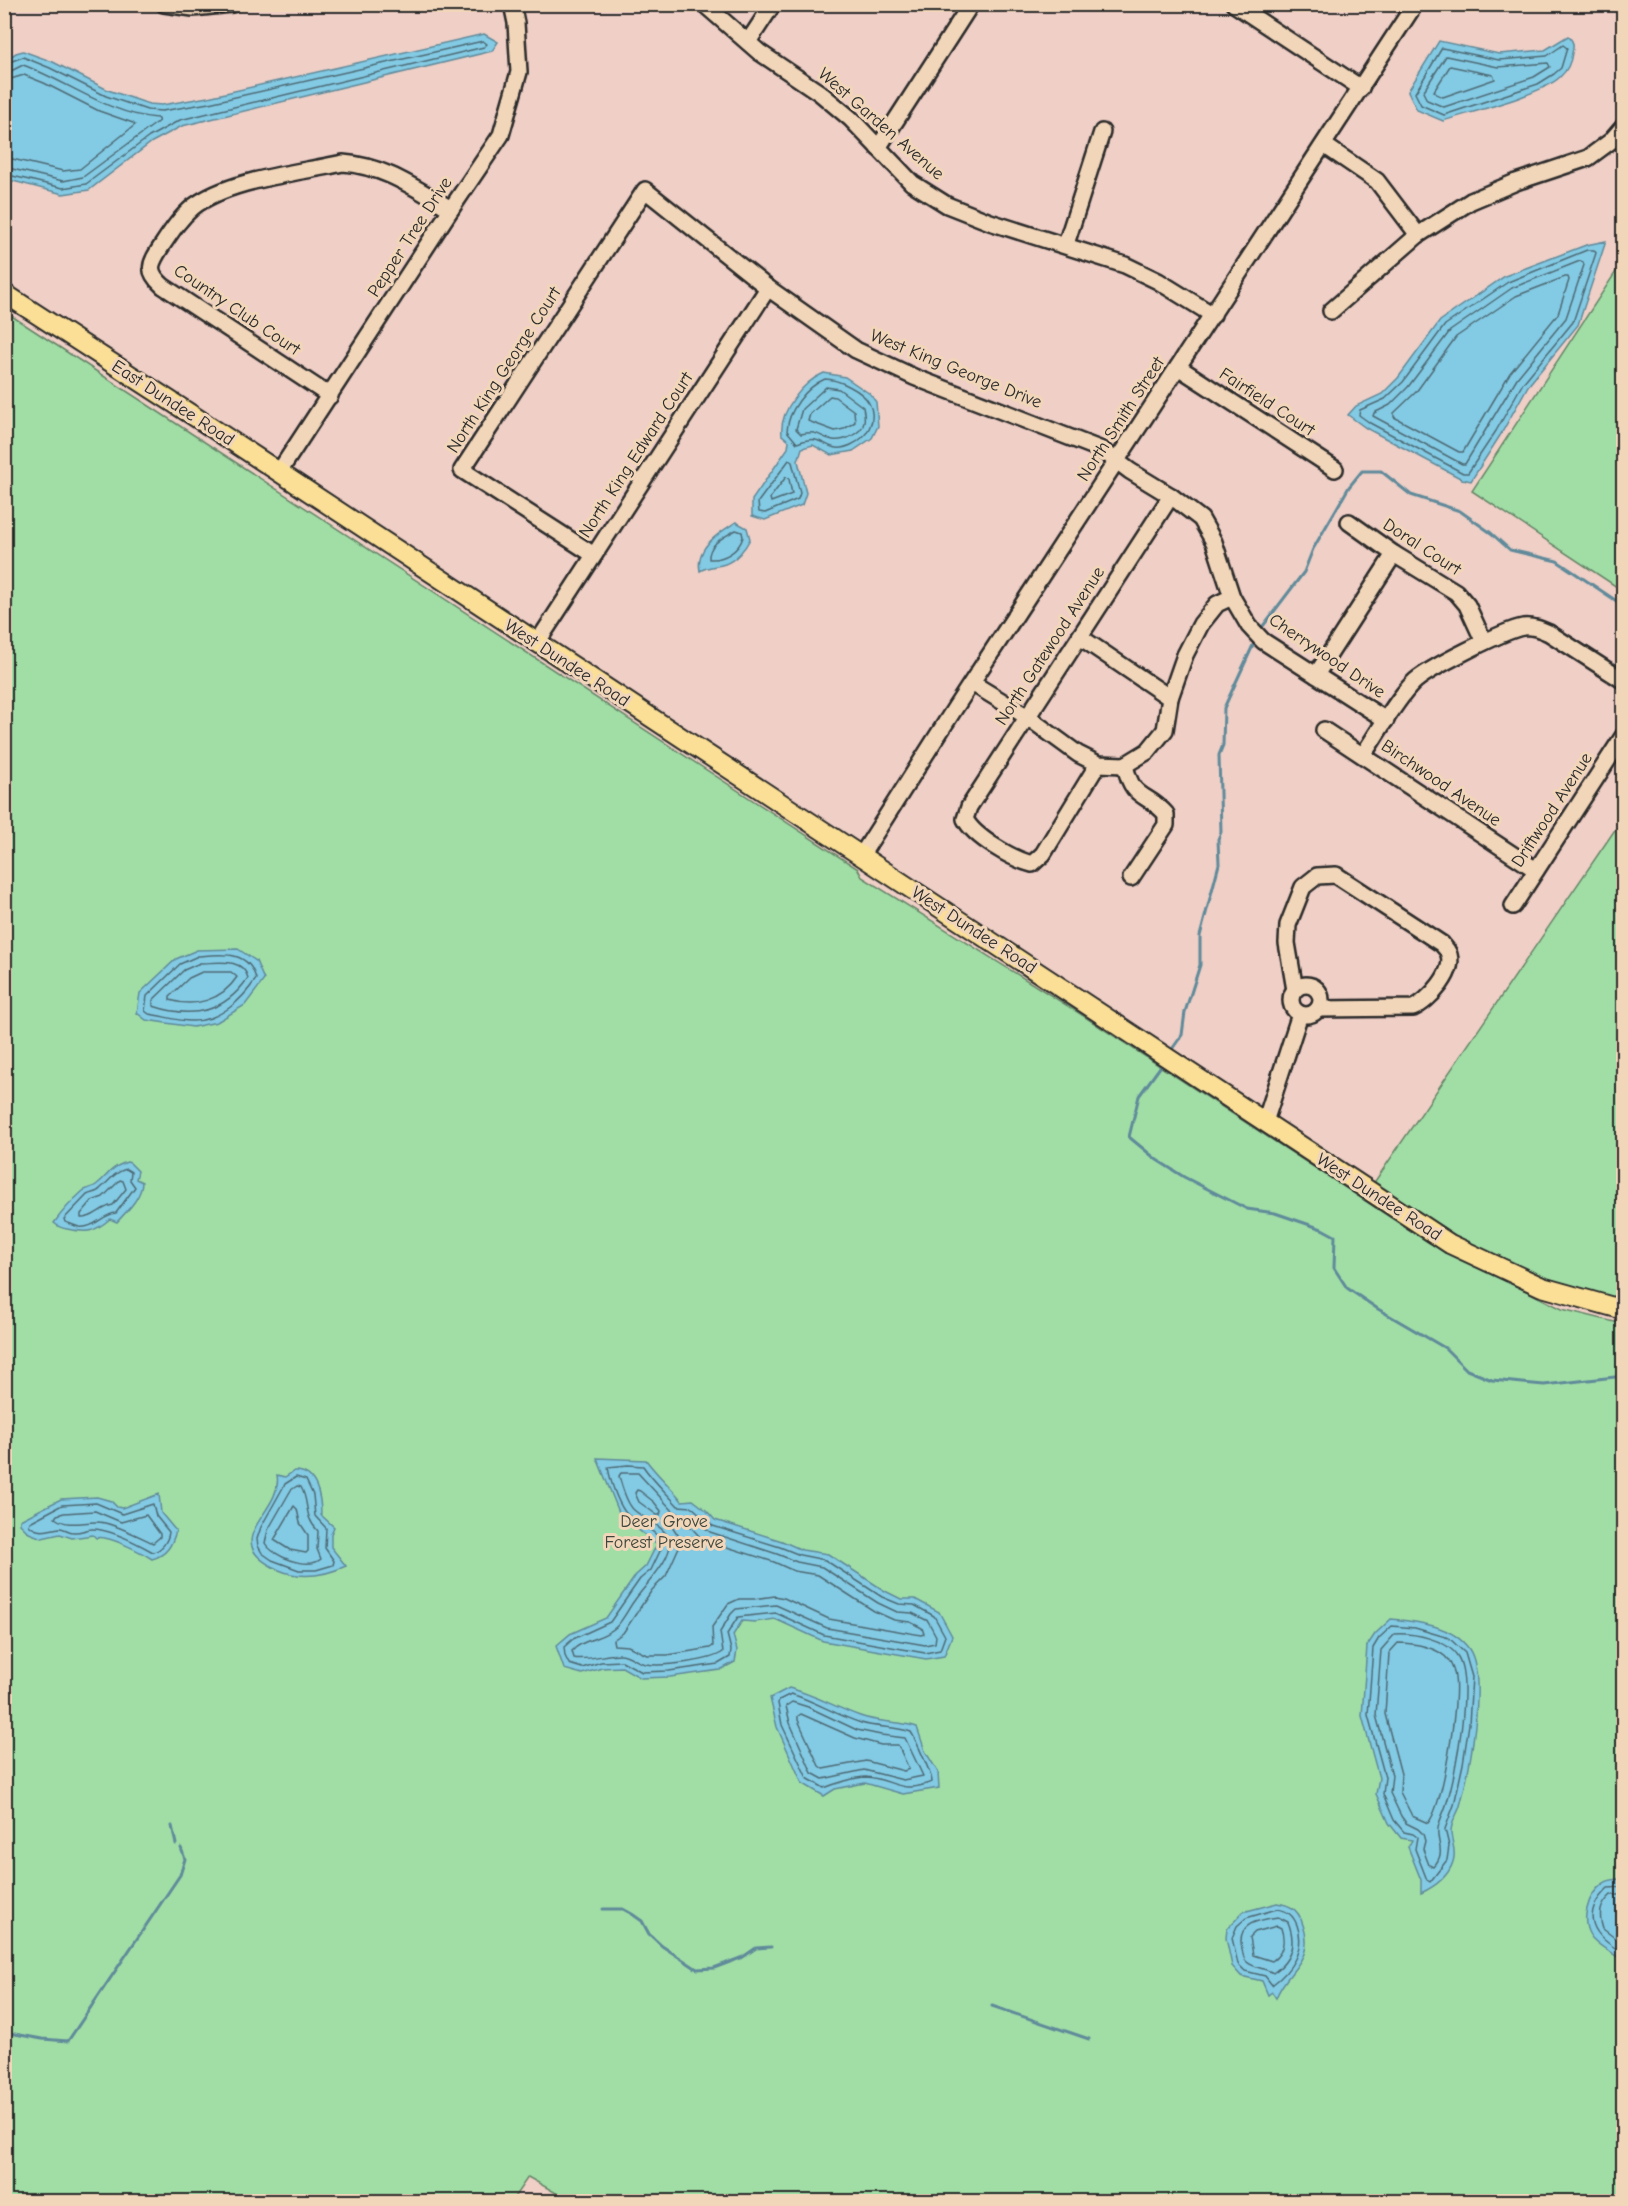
<svg xmlns="http://www.w3.org/2000/svg" width="1628" height="2206" viewBox="0 0 1628 2206" font-family="'Comic Neue',sans-serif">
  <style>
    .green { fill: #a0dea5; stroke: #668468; stroke-width: 1.5 }
    .water { fill: #83cae4; stroke: #608a9a; stroke-width: 1.5 }
    .lines { fill: none; stroke-linecap: round; stroke-linejoin: round }
    .shore { stroke: #4e6b75; stroke-width: 1.5 }
    .stream { stroke: #608a9a; stroke-width: 3 }
    .minor-casing { stroke: #2b2b2b; stroke-width: 20 }
    .major-casing { stroke: #2b2b2b; stroke-width: 22 }
    .minor { stroke: #f2d6b9; stroke-width: 15 }
    .major { stroke: #fbdf96; stroke-width: 18 }
    .labels { text-anchor: middle; dominant-baseline: central; stroke-width: 6; stroke-linejoin: round; paint-order: stroke }
    .street-label { font-size: 18px; fill: #2b2b2b; stroke: #f2d6b9 }
    .park-label { font-size: 18px; fill: #3d463d; stroke: #f2d6b9 }
  </style>
  <rect width="100%" height="100%" fill="#efcfc6"/>
  <filter id="ink" filterUnits="userSpaceOnUse"><feTurbulence type="fractalNoise" baseFrequency=".0167" numOctaves="2"/><feDisplacementMap in="SourceGraphic" scale="12" xChannelSelector="R" yChannelSelector="G"/><feConvolveMatrix kernelMatrix="1 2 1 2 8 2 1 2 1" color-interpolation-filters="sRGB"/></filter>
  <g filter="url(#ink)">
    <g class="green">
      <path d="M 1623,261 L 1623,591 L 1472,491 Z"/>
      <path d="M 4,311 L 858,869 L 862,877 L 1079,1013 L 1428,1242 L 1562,1309 L 1623,1324 L 1623,2201 L 572,2202 L 528,2177 L 511,2202 L 5,2201 Z"/>
      <path d="M 1623,818 L 1623,1310 L 1489,1262 L 1369,1190 Z"/>
    </g>
    <g class="water">
      <path d="M 484,34 L 498,42 L 492,51 L 182,126 L 152,142 L 89,190 L 63,194 L 5,179 L 5,60 L 16,53 L 23,51 L 53,62 L 108,90 L 149,104 L 162,105 L 208,97 Z"/>
      <path d="M 1568,36 C 1574,41 1574,46 1572,53 C 1571,62 1568,70 1560,77 C 1541,95 1471,112 1443,121 L 1417,110 L 1408,91 L 1439,41 L 1499,54 L 1545,50 Z"/>
      <path d="M 1606,241 L 1578,325 L 1528,386 L 1501,434 L 1471,481 L 1462,479 L 1366,428 L 1348,415 L 1356,406 L 1382,394 L 1398,378 L 1440,321 L 1505,276 L 1586,245 Z"/>
      <path d="M 824,373 L 845,377 L 870,394 L 876,402 L 878,426 L 872,438 L 853,451 L 831,455 L 813,445 L 802,448 L 798,461 L 806,493 L 802,505 L 765,520 L 752,516 L 752,500 L 788,448 L 789,441 L 782,435 C 779,411 803,382 824,373 Z"/>
      <path d="M 736,522 L 747,528 L 750,539 C 745,549 736,560 725,564 C 716,567 708,566 700,571 C 695,547 719,533 736,522 Z"/>
      <path d="M 238,949 L 256,961 L 264,980 L 245,1005 L 217,1022 L 193,1027 L 146,1020 L 137,1013 L 140,993 L 176,959 L 197,950 Z"/>
      <path d="M 127,1162 L 130,1163 L 138,1171 L 136,1179 L 142,1182 C 142,1197 127,1211 117,1222 L 110,1219 C 93,1233 88,1233 67,1229 C 61,1228 59,1227 54,1223 C 61,1213 74,1199 83,1191 C 87,1188 92,1188 96,1185 C 110,1175 107,1169 127,1162 Z"/>
      <path d="M 597,1458 L 646,1460 C 657,1475 670,1486 682,1501 L 693,1500 L 706,1510 L 715,1520 L 782,1541 L 802,1550 L 828,1554 L 885,1591 L 901,1599 L 915,1599 L 939,1612 L 952,1636 L 944,1656 L 926,1659 L 823,1641 L 775,1619 L 755,1622 L 742,1621 L 733,1635 L 737,1650 L 735,1662 L 720,1670 L 670,1677 L 641,1678 L 622,1667 L 602,1668 L 582,1674 L 564,1669 L 556,1646 L 570,1634 L 606,1618 L 636,1575 L 646,1566 L 657,1544 L 621,1517 Z"/>
      <path d="M 294,1471 C 317,1470 321,1497 321,1515 L 334,1527 L 331,1534 L 331,1547 L 346,1566 C 324,1576 302,1580 279,1570 C 214,1540 284,1513 277,1475 L 285,1477 Z"/>
      <path d="M 159,1494 L 161,1513 L 176,1531 C 172,1545 167,1555 152,1559 C 141,1552 107,1534 96,1538 L 93,1535 L 72,1538 L 60,1534 L 42,1538 L 29,1533 L 20,1524 L 20,1520 L 61,1499 L 97,1497 L 111,1501 L 117,1507 L 122,1508 Z"/>
      <path d="M 1391,1619 C 1418,1622 1452,1625 1469,1649 C 1488,1677 1469,1773 1460,1806 C 1458,1813 1451,1823 1451,1831 C 1451,1842 1457,1850 1453,1862 C 1448,1877 1434,1887 1421,1893 L 1421,1880 L 1408,1847 L 1412,1840 L 1401,1838 L 1389,1823 L 1376,1794 L 1379,1778 L 1362,1716 L 1367,1646 L 1375,1634 Z"/>
      <path d="M 789,1688 C 815,1695 835,1707 860,1716 C 879,1723 898,1721 917,1727 L 925,1751 L 938,1772 L 939,1788 L 903,1794 L 865,1783 L 835,1789 L 824,1796 L 802,1783 L 777,1727 L 770,1698 Z"/>
      <path d="M 1618,1879 L 1623,1882 L 1623,1960 C 1613,1954 1600,1947 1592,1938 C 1579,1922 1588,1893 1604,1883 C 1608,1880 1613,1880 1618,1879 Z"/>
      <path d="M 1277,1903 C 1290,1905 1298,1909 1302,1922 C 1317,1962 1287,1968 1276,1998 L 1272,1992 L 1268,1995 L 1262,1981 L 1241,1976 L 1232,1966 L 1226,1938 L 1227,1929 L 1243,1912 Z"/>
    </g>
    <g class="lines">
      <g class="shore">
        <path d="M 1563,45 L 1567,48 L 1561,68 L 1554,74 L 1538,84 L 1444,115 L 1421,105 L 1415,93 L 1442,48 L 1499,60 L 1547,56 Z"/>
        <path d="M 1446,56 L 1498,67 L 1548,63 L 1550,67 L 1534,77 L 1444,107 L 1427,100 L 1423,92 Z"/>
        <path d="M 4,64 L 23,57 L 50,68 L 106,96 L 147,110 L 162,111 L 209,103 L 483,41 L 487,44 L 484,47 L 180,120 L 149,137 L 86,184 L 63,188 L 4,174"/>
        <path d="M 1450,66 L 1493,75 L 1495,79 L 1443,97 L 1436,94 L 1434,91 Z"/>
        <path d="M 4,72 L 11,71 L 23,65 C 67,81 110,115 157,118 L 159,121 L 83,177 L 63,181 L 4,167"/>
        <path d="M 4,81 L 24,75 L 44,83 L 99,111 L 133,123 L 135,125 L 80,169 L 63,171 L 4,157"/>
        <path d="M 1587,250 L 1594,250 L 1596,253 L 1573,322 L 1523,383 L 1496,431 L 1468,473 L 1463,473 L 1370,423 L 1359,415 L 1360,410 L 1385,399 L 1403,382 L 1445,325 L 1508,282 Z"/>
        <path d="M 1580,261 L 1583,262 L 1584,265 L 1566,318 L 1517,378 L 1465,464 L 1462,464 L 1373,416 L 1374,413 L 1390,405 L 1408,387 L 1450,331 L 1512,288 Z"/>
        <path d="M 1565,277 L 1568,277 L 1569,280 L 1558,314 L 1510,373 L 1463,452 L 1459,452 L 1394,417 L 1394,413 L 1416,392 L 1456,337 L 1516,296 Z"/>
        <path d="M 825,379 C 838,379 863,391 869,403 C 878,420 867,438 851,445 C 833,453 830,444 816,440 C 810,438 803,441 797,443 L 787,431 C 788,411 806,387 825,379 Z"/>
        <path d="M 826,387 L 839,389 L 863,407 C 864,412 865,418 864,422 C 863,433 843,442 833,440 C 817,437 821,430 801,434 L 796,429 L 802,409 Z"/>
        <path d="M 830,396 L 835,397 L 854,411 L 855,422 L 844,429 L 835,431 L 808,421 L 810,414 Z"/>
        <path d="M 789,460 L 792,462 L 800,493 L 798,499 L 765,513 L 759,512 L 758,502 Z"/>
        <path d="M 786,477 L 789,479 L 792,494 L 771,502 L 770,498 Z"/>
        <path d="M 736,530 L 742,532 L 743,537 C 739,551 724,560 709,559 C 708,544 724,537 736,530 Z"/>
        <path d="M 198,956 C 222,954 249,950 256,979 C 242,1000 219,1022 191,1021 C 178,1021 163,1016 149,1014 L 145,1011 L 147,996 L 180,964 Z"/>
        <path d="M 200,963 C 217,963 243,957 248,978 C 224,1013 192,1019 153,1006 L 153,1000 L 184,970 Z"/>
        <path d="M 202,972 L 231,972 L 237,977 C 222,1000 195,1008 170,1000 L 170,996 L 189,978 Z"/>
        <path d="M 126,1169 L 131,1172 L 130,1180 L 135,1187 L 116,1213 C 103,1214 94,1229 79,1227 C 75,1226 69,1223 65,1222 L 64,1219 C 66,1217 85,1197 87,1195 C 92,1192 97,1193 100,1189 C 110,1181 113,1173 126,1169 Z"/>
        <path d="M 120,1180 L 123,1181 L 126,1189 L 113,1205 C 101,1207 93,1219 81,1218 L 81,1214 L 92,1201 L 103,1197 Z"/>
        <path d="M 628,1465 L 643,1466 C 653,1481 666,1492 678,1506 L 692,1507 L 713,1526 L 780,1547 L 800,1555 L 825,1560 L 882,1597 L 899,1604 L 914,1605 L 934,1616 L 945,1636 L 940,1650 L 925,1653 L 824,1635 L 776,1613 L 738,1617 L 727,1634 L 731,1650 L 730,1657 L 718,1664 L 669,1671 L 642,1672 L 622,1661 L 601,1662 L 582,1668 L 569,1664 L 565,1656 L 564,1647 L 573,1639 L 610,1622 L 640,1579 L 651,1570 L 662,1547 C 662,1530 634,1524 625,1512 C 617,1501 610,1480 608,1467 Z"/>
        <path d="M 621,1473 L 638,1473 L 673,1511 L 679,1514 L 690,1515 L 710,1532 L 777,1554 L 797,1562 L 822,1567 L 878,1603 L 897,1612 L 912,1613 L 928,1621 L 936,1636 L 935,1643 L 925,1645 L 827,1628 L 776,1605 L 736,1609 L 731,1614 L 720,1632 L 723,1652 C 711,1661 662,1667 646,1664 C 636,1663 630,1654 620,1654 C 606,1654 585,1661 574,1658 L 572,1651 C 582,1639 604,1639 616,1627 C 623,1620 628,1609 634,1601 C 643,1587 676,1556 669,1539 C 664,1526 644,1519 634,1510 C 626,1503 622,1486 619,1476 Z"/>
        <path d="M 296,1477 L 306,1480 L 313,1495 L 315,1516 L 326,1528 L 325,1548 L 334,1561 L 333,1565 L 316,1570 L 299,1570 L 272,1560 L 262,1553 L 258,1546 L 257,1539 L 261,1527 L 285,1484 Z"/>
        <path d="M 297,1486 L 301,1487 C 310,1503 303,1516 318,1531 L 317,1549 L 321,1559 C 308,1570 273,1557 265,1543 L 268,1530 L 291,1490 Z"/>
        <path d="M 640,1491 L 654,1502 L 661,1511 L 660,1515 L 657,1515 L 639,1502 L 635,1493 L 637,1490 Z"/>
        <path d="M 96,1503 L 122,1514 L 153,1504 L 156,1516 L 169,1532 C 168,1541 162,1550 153,1552 C 137,1543 110,1529 92,1529 C 86,1529 80,1533 73,1532 C 69,1532 64,1528 60,1528 C 48,1529 39,1535 29,1525 L 30,1522 L 62,1505 Z"/>
        <path d="M 294,1506 L 297,1509 L 300,1523 L 308,1535 L 308,1551 L 306,1553 L 290,1550 L 274,1540 Z"/>
        <path d="M 95,1511 L 121,1522 L 146,1515 L 160,1534 L 160,1537 L 153,1543 C 138,1536 121,1527 105,1523 C 88,1519 70,1529 55,1518 L 57,1515 L 64,1513 Z"/>
        <path d="M 675,1523 L 688,1524 L 700,1537 L 708,1541 L 774,1562 L 794,1571 L 818,1575 L 874,1611 L 894,1620 L 910,1622 L 922,1628 L 924,1634 L 921,1635 L 829,1619 L 784,1598 L 775,1596 L 754,1599 L 739,1599 L 728,1604 L 712,1627 L 713,1646 L 710,1648 L 668,1655 L 647,1655 L 628,1646 L 614,1645 L 613,1640 L 623,1633 L 652,1590 L 666,1576 L 679,1547 L 678,1535 L 672,1526 Z"/>
        <path d="M 1392,1626 L 1415,1628 L 1449,1638 L 1465,1653 L 1472,1677 L 1469,1724 L 1463,1764 L 1454,1805 L 1445,1829 L 1449,1846 L 1447,1860 L 1430,1882 L 1427,1880 L 1415,1849 L 1417,1837 L 1413,1834 L 1404,1832 L 1394,1820 L 1383,1794 L 1385,1777 L 1368,1715 L 1373,1648 L 1379,1638 Z"/>
        <path d="M 1395,1634 C 1414,1633 1447,1639 1458,1657 C 1473,1681 1456,1774 1447,1802 C 1445,1810 1441,1817 1439,1824 C 1433,1840 1449,1851 1433,1867 L 1429,1865 L 1423,1849 L 1425,1841 L 1423,1834 L 1418,1829 L 1406,1823 L 1401,1816 L 1390,1793 L 1392,1775 L 1376,1715 L 1381,1650 Z"/>
        <path d="M 1398,1643 C 1413,1643 1440,1647 1449,1661 C 1452,1665 1455,1674 1455,1678 C 1459,1703 1443,1806 1428,1823 L 1412,1816 L 1400,1792 L 1401,1774 L 1385,1714 L 1389,1653 Z"/>
        <path d="M 791,1694 C 815,1701 836,1715 861,1723 C 877,1728 895,1726 911,1732 C 916,1740 932,1775 932,1782 C 899,1795 894,1779 866,1777 C 856,1777 834,1784 824,1788 L 807,1778 L 782,1725 L 778,1703 L 779,1700 Z"/>
        <path d="M 792,1702 L 808,1707 L 857,1730 L 881,1735 L 905,1738 L 923,1776 L 903,1780 L 864,1770 L 823,1779 L 812,1773 L 790,1723 L 786,1706 Z"/>
        <path d="M 801,1714 L 855,1738 L 881,1745 L 898,1745 L 909,1769 L 904,1771 L 866,1761 L 823,1769 L 819,1766 L 798,1720 L 798,1716 Z"/>
        <path d="M 1624,1887 L 1608,1888 C 1579,1915 1593,1937 1624,1953"/>
        <path d="M 1624,1895 L 1611,1895 C 1600,1905 1598,1914 1603,1929 L 1624,1945"/>
        <path d="M 1277,1909 C 1288,1911 1293,1915 1297,1925 C 1306,1949 1291,1971 1272,1985 L 1265,1976 L 1245,1971 L 1238,1964 L 1232,1938 L 1237,1926 L 1246,1918 Z"/>
        <path d="M 1278,1917 L 1288,1922 C 1296,1942 1292,1960 1273,1973 C 1266,1968 1253,1968 1247,1962 C 1243,1959 1243,1953 1242,1949 C 1236,1923 1257,1920 1278,1917 Z"/>
        <path d="M 1277,1926 L 1281,1928 C 1285,1940 1284,1953 1272,1961 L 1253,1955 L 1250,1937 L 1255,1932 Z"/>
      </g>
      <g class="stream">
        <path d="M 1260,630 L 1304,572 L 1313,549 L 1349,487 L 1362,471 L 1381,471 L 1411,495 L 1460,511 L 1491,533 L 1510,550 L 1557,561 L 1624,606"/>
        <path d="M 1170,1052 L 1182,1035 L 1185,1012 L 1200,965 L 1200,936 L 1219,864 L 1218,839 L 1221,832 L 1219,755 L 1223,745 L 1224,708 L 1255,641"/>
        <path d="M 1163,1063 L 1139,1096 L 1129,1137 L 1157,1160 L 1184,1177 L 1247,1209 L 1275,1213 L 1322,1229 L 1335,1236 L 1334,1268 L 1347,1288 L 1378,1309 L 1445,1348 L 1467,1370 L 1492,1380 L 1544,1385 L 1624,1376"/>
        <path d="M 172,1826 L 176,1844"/>
        <path d="M 603,1909 L 623,1909 L 632,1914 L 642,1921 L 649,1934 L 662,1946 L 697,1969 L 714,1968 L 743,1957 L 756,1948 L 771,1947"/>
        <path d="M 992,2006 L 1089,2039"/>
        <path d="M 4,2032 L 42,2039 L 68,2041 L 180,1875 L 185,1859 L 181,1848"/>
      </g>
      <g class="minor-casing">
        <g id="minor">
          <path d="M 164,4 L 193,8 L 232,4"/>
          <path d="M 704,4 L 759,52 L 820,93 L 851,119 L 912,183 L 947,205 L 990,222 L 1125,265 L 1158,281 L 1213,315"/>
          <path d="M 1234,4 L 1361,88"/>
          <path d="M 748,42 L 773,4"/>
          <path d="M 1324,145 L 1377,181 L 1418,235"/>
          <path d="M 878,148 L 971,4"/>
          <path d="M 1066,244 L 1102,132"/>
          <path d="M 1331,311 L 1418,235 L 1471,201 L 1516,182 L 1588,158 L 1611,141 L 1624,126"/>
          <path d="M 1178,367 L 1335,469"/>
          <path d="M 330,396 L 163,286 C 146,271 150,264 161,247 C 171,232 180,218 193,207 C 229,179 299,173 343,163 C 385,166 416,189 451,209"/>
          <path d="M 279,472 L 451,209 L 501,135 L 519,72 L 516,23 L 512,4"/>
          <path d="M 1349,522 L 1394,554 L 1456,592 L 1467,605 L 1484,642"/>
          <path d="M 594,555 L 462,470 L 645,190 L 768,288 L 856,350 L 914,377 L 1102,450 L 1130,471 L 1171,496 L 1201,519 L 1214,542 L 1232,597 L 1249,626 L 1263,641 L 1386,720"/>
          <path d="M 1080,637 L 1170,698"/>
          <path d="M 537,643 L 768,288"/>
          <path d="M 1316,675 L 1394,554"/>
          <path d="M 972,683 L 1026,716 L 1078,754 L 1098,764 L 1125,765"/>
          <path d="M 1324,730 L 1536,870"/>
          <path d="M 1363,755 C 1378,733 1395,701 1413,683 C 1425,670 1505,630 1523,627 C 1533,626 1540,629 1549,633 L 1624,681"/>
          <path d="M 1098,764 L 1043,854 L 1032,864 C 1012,859 974,837 965,819 L 969,807 L 1171,496"/>
          <path d="M 1125,765 L 1148,751 L 1165,730 L 1170,698 L 1185,655 L 1201,624 L 1217,604 L 1232,597"/>
          <path d="M 1125,765 C 1133,802 1146,791 1166,814 L 1166,825 L 1131,878"/>
          <path d="M 861,856 L 955,708 L 1415,4"/>
          <path d="M 1513,906 L 1624,735"/>
          <circle cx="1306" cy="1000" r="15"/>
          <path d="M 1295,990 L 1287,943 L 1288,925 L 1303,887 L 1317,876 L 1336,875 L 1442,944 C 1444,947 1447,949 1448,952 C 1457,971 1429,1001 1413,1008 L 1318,1009"/>
          <path d="M 1265,1122 L 1300,1014"/>
        </g>
      </g>
      <g class="major-casing">
        <path id="major" d="M 4,293 L 206,424 L 1450,1244 L 1542,1287 L 1624,1310"/>
      </g>
      <use href="#minor" class="minor"/>
      <use href="#major" class="major"/>
    </g>
  </g>
  <g class="labels">
    <g class="street-label">
      <text transform="translate(881 124) rotate(41)">West Garden Avenue</text>
      <text transform="translate(410 237) rotate(-57)">Pepper Tree Drive</text>
      <text transform="translate(237 310) rotate(34)">Country Club Court</text>
      <text transform="translate(956 369) rotate(22)">West King George Drive</text>
      <text transform="translate(504 370) rotate(-57)">North King George Court</text>
      <text transform="translate(1267 402) rotate(33)">Fairfield Court</text>
      <text transform="translate(173 403) rotate(33)">East Dundee Road</text>
      <text transform="translate(1121 419) rotate(-57)">North Smith Street</text>
      <text transform="translate(636 455) rotate(-57)">North King Edward Court</text>
      <text transform="translate(1422 547) rotate(33)">Doral Court</text>
      <text transform="translate(1050 646) rotate(-57)">North Gatewood Avenue</text>
      <text transform="translate(1327 656) rotate(34)">Cherrywood Drive</text>
      <text transform="translate(567 663) rotate(33)">West Dundee Road</text>
      <text transform="translate(1441 783) rotate(34)">Birchwood Avenue</text>
      <text transform="translate(1552 810) rotate(-57)">Driftwood Avenue</text>
      <text transform="translate(974 930) rotate(33)">West Dundee Road</text>
      <text transform="translate(1379 1197) rotate(33)">West Dundee Road</text>
    </g>
    <g class="park-label">
      <text x="664" y="1521">Deer Grove<tspan x="664" dy="21">Forest Preserve</tspan></text>
    </g>
  </g>
  <rect width="1628" height="2206" fill="none" stroke="#f2d6b9" stroke-width="24"/>
  <rect x="12" y="12" width="1604" height="2182" fill="none" stroke="#2b2b2b" stroke-width="2" filter="url(#ink)"/>
</svg>
